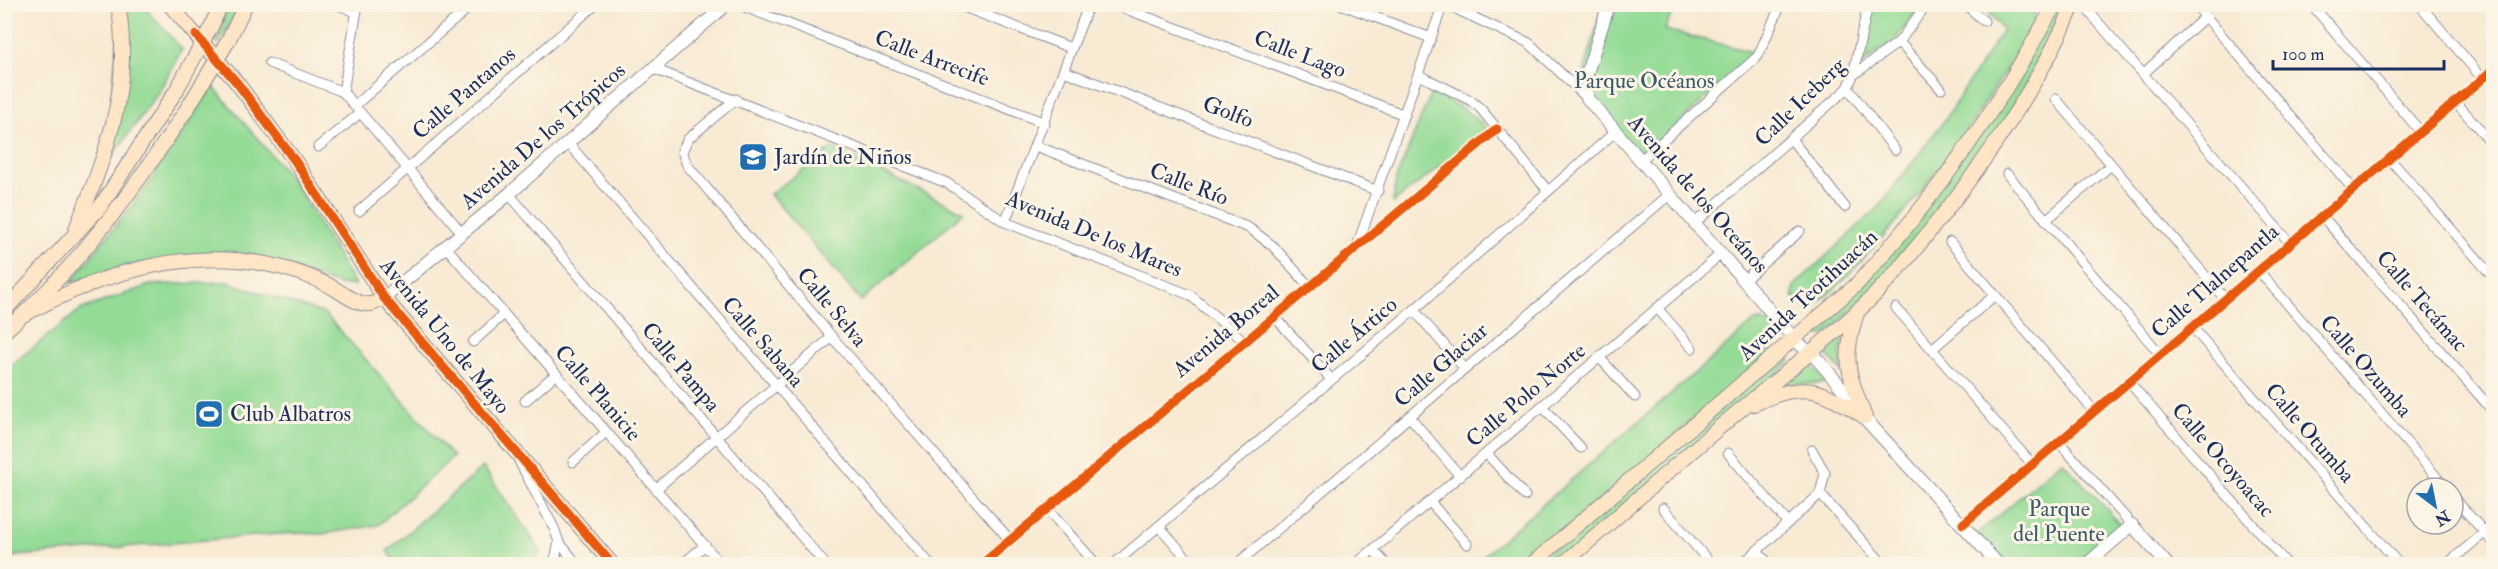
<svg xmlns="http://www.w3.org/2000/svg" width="2498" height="569" viewBox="0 0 2498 569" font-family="'IM FELL Double Pica',serif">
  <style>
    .green { fill: #94db96; stroke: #58857a; stroke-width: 1.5 }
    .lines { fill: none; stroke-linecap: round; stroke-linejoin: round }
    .minor-casing { stroke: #8a8c98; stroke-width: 11 }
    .tertiary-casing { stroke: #8a8c98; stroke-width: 14 }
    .secondary-casing { stroke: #8a8c98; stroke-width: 16 }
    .minor { stroke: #fff; stroke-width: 9 }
    .tertiary { stroke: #fff; stroke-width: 12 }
    .secondary { stroke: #fee5c5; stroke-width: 14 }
    .secondary-bridge-casing { stroke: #8a8c98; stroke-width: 16; stroke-linecap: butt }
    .secondary-bridge { stroke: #fee5c5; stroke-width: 14 }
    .cycleway-casing { stroke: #fcf5e5; stroke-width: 13 }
    .cycleway { stroke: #e8590c; stroke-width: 9 }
    .labels { text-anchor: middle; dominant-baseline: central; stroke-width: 6; stroke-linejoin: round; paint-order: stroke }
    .street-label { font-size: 22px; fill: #1b2f5e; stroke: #fcf5e5 }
    .park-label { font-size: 22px; fill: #395a6c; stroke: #fcf5e5 }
    .poi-label { font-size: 22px; fill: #1b2f5e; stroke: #fcf5e5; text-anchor: start }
  </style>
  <rect width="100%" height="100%" fill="#fcf5e5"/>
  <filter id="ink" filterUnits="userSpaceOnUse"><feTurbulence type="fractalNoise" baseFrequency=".0167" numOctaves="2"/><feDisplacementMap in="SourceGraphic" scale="12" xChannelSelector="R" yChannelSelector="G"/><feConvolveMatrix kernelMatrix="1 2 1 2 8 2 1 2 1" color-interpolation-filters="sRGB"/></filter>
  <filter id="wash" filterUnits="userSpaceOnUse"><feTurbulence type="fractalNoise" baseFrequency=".008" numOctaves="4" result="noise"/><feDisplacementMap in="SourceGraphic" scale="24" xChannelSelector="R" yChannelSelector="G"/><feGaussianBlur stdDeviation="1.35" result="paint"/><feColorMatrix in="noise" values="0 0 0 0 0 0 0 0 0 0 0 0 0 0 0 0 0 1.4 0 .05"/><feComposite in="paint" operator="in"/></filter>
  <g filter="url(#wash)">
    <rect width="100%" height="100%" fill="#f8ead3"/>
    <g class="green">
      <path d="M 121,5 L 142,5 L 182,49 L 158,93 L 106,165 Z"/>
      <path d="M 228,5 L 242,5 L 218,44 L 217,40 Z"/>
      <path d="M 1603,5 L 1675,5 L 1665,30 L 1756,53 L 1638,160 L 1579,90 Z"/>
      <path d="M 1872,5 L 1922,5 L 1895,40 L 1860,66 Z"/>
      <path d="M 1983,5 L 2034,5 C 2040,24 2016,54 2006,70 C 1967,134 1925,191 1875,246 C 1855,268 1834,293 1808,308 L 1797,303 L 1793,295 L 1794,286 L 1878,208 L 1944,121 L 2003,30 Z"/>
      <path d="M 2058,5 L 2071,5 L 2053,43 L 1990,144 L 1899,264 L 1826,335 L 1819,336 L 1814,328 L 1902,240 Z"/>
      <path d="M 213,86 L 294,182 L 355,285 L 339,285 L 259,257 L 129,265 L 70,283 L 144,190 Z"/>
      <path d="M 1432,91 L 1465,110 L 1488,129 L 1393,203 L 1396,179 Z"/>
      <path d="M 832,148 L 964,212 L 861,301 L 770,194 Z"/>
      <path d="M 227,282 L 325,314 L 453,457 L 378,525 L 322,534 L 292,533 L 15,556 L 5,564 L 5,370 L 80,310 L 150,285 Z"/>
      <path d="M 1755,321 L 1763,321 L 1771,325 L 1774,341 L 1770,352 L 1527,564 L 1474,564 Z"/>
      <path d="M 1847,328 L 1841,351 L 1842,372 L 1821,349 Z"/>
      <path d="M 1784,356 L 1790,358 L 1791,361 L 1560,564 L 1534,564 Z"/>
      <path d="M 1807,361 L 1829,383 L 1774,385 Z"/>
      <path d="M 2062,461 L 2122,526 L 2076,564 L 2005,564 L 1977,534 Z"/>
      <path d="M 483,467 L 541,552 L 529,564 L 398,564 L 387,551 Z"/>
    </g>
  </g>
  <g filter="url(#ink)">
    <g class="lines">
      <g class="minor-casing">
        <g id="minor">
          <path d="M 336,4 L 356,12"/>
          <path d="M 737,4 L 1045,123"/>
          <path d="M 956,4 L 1071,48"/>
          <path d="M 1113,4 L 1405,115"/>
          <path d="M 1340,4 L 1431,38"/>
          <path d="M 1445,4 L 1529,43 L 1587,98"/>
          <path d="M 1965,4 L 1984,21"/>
          <path d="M 2195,4 L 2353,189"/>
          <path d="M 2311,4 L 2420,131"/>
          <path d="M 2419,4 L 2482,78"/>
          <path d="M 2090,13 L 2290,243"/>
          <path d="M 1899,42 L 1941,89"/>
          <path d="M 269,63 L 343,92 L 462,233"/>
          <path d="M 654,69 L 947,183 L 1005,222 L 1190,295 L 1244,341"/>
          <path d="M 1064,71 L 1378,191"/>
          <path d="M 2143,74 L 2205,17"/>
          <path d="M 1419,75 L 1470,100 L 1480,108 L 1548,191"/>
          <path d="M 1853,75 L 1868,4"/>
          <path d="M 1848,88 L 1895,150"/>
          <path d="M 343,92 L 358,4"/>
          <path d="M 736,99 L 688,139 L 682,151 L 687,165 L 832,337 L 1010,540"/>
          <path d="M 2056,99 L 2225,299"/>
          <path d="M 2455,101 L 2494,146"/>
          <path d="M 354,106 L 473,4"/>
          <path d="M 1791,139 L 1845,207"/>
          <path d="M 568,143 L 930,564"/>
          <path d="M 1036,146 L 1249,228 L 1273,246 L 1309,286"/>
          <path d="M 318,147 L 359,114"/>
          <path d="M 2389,158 L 2494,278"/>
          <path d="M 1640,161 L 1758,56 L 1781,4"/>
          <path d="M 2007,174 L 2160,354"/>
          <path d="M 509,194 L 825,564"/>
          <path d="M 359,211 L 596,4"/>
          <path d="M 2322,216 L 2494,412"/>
          <path d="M 2046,220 L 2111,165"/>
          <path d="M 1005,222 L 1089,4"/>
          <path d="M 1695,223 L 1848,88 L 1853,75 L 1899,42 L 1927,4"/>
          <path d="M 1950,242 L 2094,411"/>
          <path d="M 1358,243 L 1443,4"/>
          <path d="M 446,247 L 721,564"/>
          <path d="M 2258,270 L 2446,488"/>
          <path d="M 1744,280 L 1800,231"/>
          <path d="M 1657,308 L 1692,348"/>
          <path d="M 1896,308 L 2032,464"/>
          <path d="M 1414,310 L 1465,369"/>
          <path d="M 1274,316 L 1331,379"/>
          <path d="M 2192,327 L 2399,564"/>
          <path d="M 473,342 L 504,314"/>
          <path d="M 1932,349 L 1995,295"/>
          <path d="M 1599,357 L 1635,397"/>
          <path d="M 2129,382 L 2287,564"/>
          <path d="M 525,401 L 556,374"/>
          <path d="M 1542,406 L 1581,448"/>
          <path d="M 1410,417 L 1460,476"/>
          <path d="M 2059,442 L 2132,525"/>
          <path d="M 1812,450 L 1825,473 L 1820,494"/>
          <path d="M 1728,453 L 1788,523"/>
          <path d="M 1487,454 L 1525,496"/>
          <path d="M 519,461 L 554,528 L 559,542 L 554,564"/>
          <path d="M 573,462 L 606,432"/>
          <path d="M 656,489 L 832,337"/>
          <path d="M 1820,494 L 1883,564"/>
          <path d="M 2453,497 L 2494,543"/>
          <path d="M 1430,502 L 1467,544"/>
          <path d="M 1663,508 L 1711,564"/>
          <path d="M 1047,509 L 1096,564"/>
          <path d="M 1963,524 L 2494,69"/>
          <path d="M 1159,526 L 1192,564"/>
          <path d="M 559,542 L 577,564"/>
          <path d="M 1373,550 L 1386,564"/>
          <path d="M 1757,551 L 1769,564"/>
          <path d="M 683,564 L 705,545"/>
          <path d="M 982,564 L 1497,129"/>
          <path d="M 1114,564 L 1414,310 L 1615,132"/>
          <path d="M 1237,564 L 1669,195"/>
          <path d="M 1356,564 L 1721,254"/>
          <path d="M 1742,564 L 1820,494"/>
          <path d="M 2447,564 L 2494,525"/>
        </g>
      </g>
      <g class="tertiary-casing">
        <g id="tertiary">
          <path d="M 1609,4 L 1587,73 L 1587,98 L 1795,340 L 1818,360 L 1860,409"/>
          <path d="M 384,298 L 509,194 L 727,4"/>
          <path d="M 1858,411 L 1998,564"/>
          <path d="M 2087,564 L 2132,525 L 2167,564"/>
        </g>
      </g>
      <g class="secondary-casing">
        <g id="secondary">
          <path d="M 169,4 L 238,84 L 295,161 L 384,298 L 612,564"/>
          <path d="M 211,27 L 221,4"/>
          <path d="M 228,41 L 246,4"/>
          <path d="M 76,229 C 106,154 133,87 118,4"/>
          <path d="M 1858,310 C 1842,359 1847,370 1865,417"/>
          <path d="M 4,311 L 100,207 L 176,91"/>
          <path d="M 25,314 C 103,272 191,245 279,267 C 295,271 312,277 326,284 C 338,289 354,304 367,304 C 373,305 378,301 384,298"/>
          <path d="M 4,332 C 79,266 136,187 190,104"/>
          <path d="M 1754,404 C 1806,380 1820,389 1865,417"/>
          <path d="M 1532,564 L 1855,286 C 1936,198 1997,109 2055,4"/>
          <path d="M 1563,564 C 1622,513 1680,460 1740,410 C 1795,364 1856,320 1902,265 C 1967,188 2034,97 2074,4"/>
        </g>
      </g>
      <use href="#minor" class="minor"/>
      <use href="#tertiary" class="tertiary"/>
      <use href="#secondary" class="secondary"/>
      <g class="secondary-bridge-casing">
        <g id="secondary-bridge">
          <path d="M 176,91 L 211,27"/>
          <path d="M 190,104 L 228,41"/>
        </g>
      </g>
      <use href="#secondary-bridge" class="secondary-bridge"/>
      <g class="cycleway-casing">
        <g id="cycleway">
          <path d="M 196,35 L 238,84 L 295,161 L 384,298 L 612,564"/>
          <path d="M 1963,524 L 2494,69"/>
          <path d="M 982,564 L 1497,129"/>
        </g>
      </g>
      <use href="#cycleway" class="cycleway"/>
    </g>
  </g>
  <defs>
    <g id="school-square" transform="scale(1.5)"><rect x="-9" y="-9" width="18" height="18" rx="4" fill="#1f6fb2" stroke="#fcf5e5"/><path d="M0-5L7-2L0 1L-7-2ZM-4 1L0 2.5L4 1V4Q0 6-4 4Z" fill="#fff"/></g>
    <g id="stadium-square" transform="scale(1.5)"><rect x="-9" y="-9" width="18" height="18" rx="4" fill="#1f6fb2" stroke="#fcf5e5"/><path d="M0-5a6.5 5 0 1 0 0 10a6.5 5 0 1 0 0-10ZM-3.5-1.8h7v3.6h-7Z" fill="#fff"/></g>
  </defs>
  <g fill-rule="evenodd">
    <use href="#school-square" x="753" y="157"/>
    <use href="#stadium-square" x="209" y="414"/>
  </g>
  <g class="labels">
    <g class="street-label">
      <text transform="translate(1300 54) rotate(21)">Calle Lago</text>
      <text transform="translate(932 58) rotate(21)">Calle Arrecife</text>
      <text transform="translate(464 93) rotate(-41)">Calle Pantanos</text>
      <text transform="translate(1800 102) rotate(-44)">Calle Iceberg</text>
      <text transform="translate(1228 112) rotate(21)">Golfo</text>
      <text transform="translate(543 136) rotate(-41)">Avenida De los Trópicos</text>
      <text transform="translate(1189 184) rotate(21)">Calle Río</text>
      <text transform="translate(1698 194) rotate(49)">Avenida de los Oceános</text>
      <text transform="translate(1094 234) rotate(23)">Avenida De los Mares</text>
      <text transform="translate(2215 281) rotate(-41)">Calle Tlalnepantla</text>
      <text transform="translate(1808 295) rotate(-43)">Avenida Teotihuacán</text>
      <text transform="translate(2422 301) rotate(49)">Calle Tecámac</text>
      <text transform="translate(832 307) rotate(50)">Calle Selva</text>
      <text transform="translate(1226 331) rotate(-40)">Avenida Boreal</text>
      <text transform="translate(1354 335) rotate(-40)">Calle Ártico</text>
      <text transform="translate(445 336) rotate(51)">Avenida Uno de Mayo</text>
      <text transform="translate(763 342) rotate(49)">Calle Sabana</text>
      <text transform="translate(1441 365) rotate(-41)">Calle Glaciar</text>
      <text transform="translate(2366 366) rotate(49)">Calle Ozumba</text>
      <text transform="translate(681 367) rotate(50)">Calle Pampa</text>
      <text transform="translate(598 393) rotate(49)">Calle Planicie</text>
      <text transform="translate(1526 395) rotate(-40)">Calle Polo Norte</text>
      <text transform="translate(2310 433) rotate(49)">Calle Otumba</text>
      <text transform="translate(2223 460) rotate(49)">Calle Ocoyoacac</text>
    </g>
    <g class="park-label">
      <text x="1644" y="81">Parque Océanos</text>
      <text x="2059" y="509">Parque<tspan x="2059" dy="25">del Puente</tspan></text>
    </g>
    <g class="poi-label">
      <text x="774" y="157">Jardín de Niños</text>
      <text x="230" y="414">Club Albatros</text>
    </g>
  </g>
  <rect width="2498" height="569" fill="none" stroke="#fcf5e5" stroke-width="24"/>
  <g transform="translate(2435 506) rotate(148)"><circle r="28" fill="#fcf5e5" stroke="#a2a6af" stroke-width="1.5"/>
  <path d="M0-4.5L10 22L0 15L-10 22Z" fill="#1f6fb2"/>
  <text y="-9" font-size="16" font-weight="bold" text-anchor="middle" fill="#1b2f5e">N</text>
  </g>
  <path d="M2273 60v9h171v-9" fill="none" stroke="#1b2f5e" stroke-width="3"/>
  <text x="2282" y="60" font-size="18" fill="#1b2f5e" stroke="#fcf5e5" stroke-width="4.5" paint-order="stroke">100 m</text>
</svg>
